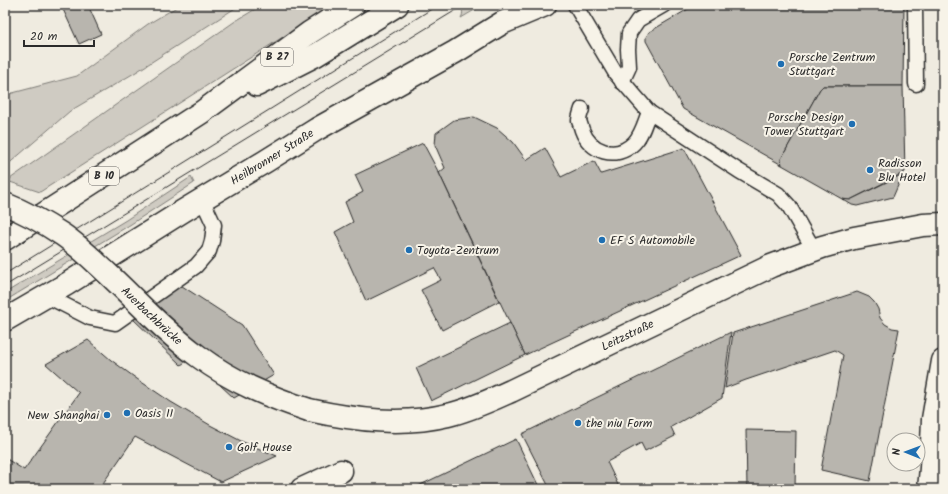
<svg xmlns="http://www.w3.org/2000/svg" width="948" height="494" viewBox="0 0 948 494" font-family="Kalam,sans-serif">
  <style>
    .green { fill: #cfcbc2; stroke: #7d7b76 }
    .building { fill: #b8b5ae; stroke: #2b2b2b }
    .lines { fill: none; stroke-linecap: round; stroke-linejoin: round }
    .service-casing { stroke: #2b2b2b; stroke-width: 17 }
    .minor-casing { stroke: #2b2b2b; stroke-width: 25 }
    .secondary-casing { stroke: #2b2b2b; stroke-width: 25 }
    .primary-casing { stroke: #2b2b2b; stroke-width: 25 }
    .service { stroke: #f7f3e8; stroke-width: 14 }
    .minor { stroke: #f7f3e8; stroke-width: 22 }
    .secondary { stroke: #f7f3e8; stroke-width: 22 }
    .primary { stroke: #f7f3e8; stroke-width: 22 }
    .tram { stroke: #2b2b2b; stroke-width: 1 }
    .secondary-bridge-casing { stroke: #2b2b2b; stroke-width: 25; stroke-linecap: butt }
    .secondary-bridge { stroke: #f7f3e8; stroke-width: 22 }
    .poi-dot { fill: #1f6fb2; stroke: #f7f3e8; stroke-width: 1.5 }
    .labels { text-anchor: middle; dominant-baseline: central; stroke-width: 4; stroke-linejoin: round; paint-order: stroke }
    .shield { fill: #f7f3e8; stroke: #686764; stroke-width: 1 }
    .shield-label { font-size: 11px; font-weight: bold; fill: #2b2b2b }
    .poi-label { font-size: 12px; fill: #2b2b2b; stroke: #f7f3e8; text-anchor: start }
    .street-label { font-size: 12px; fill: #2b2b2b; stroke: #f7f3e8 }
  </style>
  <rect width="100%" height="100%" fill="#efebe0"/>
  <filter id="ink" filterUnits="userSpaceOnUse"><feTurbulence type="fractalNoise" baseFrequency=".025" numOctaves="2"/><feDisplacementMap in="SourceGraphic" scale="8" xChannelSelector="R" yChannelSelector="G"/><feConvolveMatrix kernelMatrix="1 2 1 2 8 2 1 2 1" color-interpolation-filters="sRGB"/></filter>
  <g filter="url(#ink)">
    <g class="green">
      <path d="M 180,5 L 240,5 L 136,72 L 70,111 L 5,167 L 5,95 L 77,76 L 148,24 Z"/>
      <path d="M 262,5 L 333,5 L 40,192 L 7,181 L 234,22 Z"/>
      <path d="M 460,5 L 483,5 L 461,18 C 464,13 462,9 460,5 Z"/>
      <path d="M 191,177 L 194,183 L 128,226 L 5,301 L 5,293 L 126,220 Z"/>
    </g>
    <g class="building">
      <path d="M 61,5 L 88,5 L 101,34 L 79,44 Z"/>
      <path d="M 695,5 L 904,5 L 903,86 L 823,86 L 820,89 L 781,159 L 782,165 L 683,109 L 646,41 L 646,37 L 649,32 Z"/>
      <path d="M 823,86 L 903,86 L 905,172 L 850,200 L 847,200 L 842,199 L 782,165 L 781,159 L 820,89 Z"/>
      <path d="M 474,117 L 497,128 L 513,142 L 526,160 L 545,148 L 561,177 L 594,161 L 601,174 L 684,148 L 741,255 L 525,355 L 439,173 L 445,168 L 435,145 L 436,133 L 454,120 Z"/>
      <path d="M 423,143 L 439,173 L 499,301 L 442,330 L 421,290 L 441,280 L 434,268 L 366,301 L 335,232 L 353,222 L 345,202 L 363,192 L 355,175 Z"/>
      <path d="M 903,174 L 893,197 L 857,206 L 852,205 L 842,199 L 850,200 Z"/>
      <path d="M 179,284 L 242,325 L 274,375 L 234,398 L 191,358 L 181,365 L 132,318 Z"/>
      <path d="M 857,292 L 869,297 L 874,302 L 878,309 L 880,318 L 885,324 L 892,328 L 899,329 L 870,481 L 821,470 L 843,355 L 835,350 L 746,380 L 725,388 L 733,333 Z"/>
      <path d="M 510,323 L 525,355 L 431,401 L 416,368 Z"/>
      <path d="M 731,332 L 722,398 L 671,427 L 675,436 L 645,451 L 641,443 L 607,462 L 620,489 L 550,489 L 522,434 Z"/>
      <path d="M 88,340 L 111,360 L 137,379 L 171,402 L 210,425 L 243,442 L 277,456 L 221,482 L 135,437 L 99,489 L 5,489 L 5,458 L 24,470 L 79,393 L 46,364 Z"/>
      <path d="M 746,430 L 796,431 L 795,489 L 747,489 Z"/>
      <path d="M 516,439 L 540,489 L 412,489 Z"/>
    </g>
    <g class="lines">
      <g class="service-casing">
        <g id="service">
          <path d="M 575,5 L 616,74 L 649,112 L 739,171 L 778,194 L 789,206 L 814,250"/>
          <path d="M 915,5 L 916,84"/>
          <path d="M 622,82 L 629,67 L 628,49 L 629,33 L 638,20 L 664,5"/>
          <path d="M 582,109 C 581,112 579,117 579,121 C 580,123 581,127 582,130 C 590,152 616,161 634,143 C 642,135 645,122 649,112"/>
          <path d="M 47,296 L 90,318 L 115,323 L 196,266 L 209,251 L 212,241 L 214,225 L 202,199"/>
        </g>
      </g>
      <g class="minor-casing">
        <path id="minor" d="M 302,489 L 341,471"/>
      </g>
      <g class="secondary-casing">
        <g id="secondary">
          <path id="s1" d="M 309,410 C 355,420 402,426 448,415 C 470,410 491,400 511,391 L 771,266 L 822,247 L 854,238 L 923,225 L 943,224"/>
        </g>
      </g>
      <g class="primary-casing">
        <g id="primary">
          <path d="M 257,85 L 316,55 L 397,5"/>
          <path d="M 5,239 L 202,112 L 309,33 L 353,5"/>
          <path id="s2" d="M 5,320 L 67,284 L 183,211 L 266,161 L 317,129 L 455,52 L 502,23 L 545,5"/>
          <path d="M 929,489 L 931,468 L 933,419 L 943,361"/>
        </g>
      </g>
      <use href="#service" class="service"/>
      <use href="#minor" class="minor"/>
      <use href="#secondary" class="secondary"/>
      <use href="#primary" class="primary"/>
      <g class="tram">
        <path d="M 5,274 L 438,5"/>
        <path d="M 5,286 L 461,7"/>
      </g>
      <g class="secondary-bridge-casing">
        <g id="secondary-bridge">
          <path id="s3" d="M 5,204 C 25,212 45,223 63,235 C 79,246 93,260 107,273 C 137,301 165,332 198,356 C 233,382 269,397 309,410"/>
        </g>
      </g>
      <use href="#secondary-bridge" class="secondary-bridge"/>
    </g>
  </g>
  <g class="poi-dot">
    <circle cx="781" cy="64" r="4"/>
    <circle cx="852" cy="124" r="4"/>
    <circle cx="870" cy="170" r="4"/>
    <circle cx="602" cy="240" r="4"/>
    <circle cx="409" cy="250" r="4"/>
    <circle cx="127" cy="413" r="4"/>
    <circle cx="107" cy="415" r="4"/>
    <circle cx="578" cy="423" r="4"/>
    <circle cx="229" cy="447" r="4"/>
  </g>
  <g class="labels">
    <g class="shield">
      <rect x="261" y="48" width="32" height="18" rx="3"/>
      <rect x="89" y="167" width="30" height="18" rx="3"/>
    </g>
    <g class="shield-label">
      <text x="277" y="57">B 27</text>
      <text x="104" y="176">B 10</text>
    </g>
    <g class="poi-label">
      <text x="789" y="57">Porsche Zentrum<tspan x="789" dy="14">Stuttgart</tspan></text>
      <text x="844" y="117" text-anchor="end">Porsche Design<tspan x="844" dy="14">Tower Stuttgart</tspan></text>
      <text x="878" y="163">Radisson<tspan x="878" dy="14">Blu Hotel</tspan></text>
      <text x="610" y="240">EF S Automobile</text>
      <text x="417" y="250">Toyota-Zentrum</text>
      <text x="135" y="413">Oasis II</text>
      <text x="99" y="415" text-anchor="end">New Shanghai</text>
      <text x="586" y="423">the niu Form</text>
      <text x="237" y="447">Golf House</text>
    </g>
    <g class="street-label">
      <text stroke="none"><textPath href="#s2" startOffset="313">Heilbronner Straße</textPath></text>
      <text stroke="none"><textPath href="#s3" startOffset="186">Auerbachbrücke</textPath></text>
      <text stroke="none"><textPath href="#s1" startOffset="337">Leitzstraße</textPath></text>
    </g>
  </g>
  <rect width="948" height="494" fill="none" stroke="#f7f3e8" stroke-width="20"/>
  <rect x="10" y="10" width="928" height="474" fill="none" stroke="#2b2b2b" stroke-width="1.5" filter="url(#ink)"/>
  <g transform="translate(906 452) rotate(271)"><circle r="19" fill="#f7f3e8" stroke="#a5a39c"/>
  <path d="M0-3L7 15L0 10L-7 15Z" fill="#1f6fb2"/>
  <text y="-6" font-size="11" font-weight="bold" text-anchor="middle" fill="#2b2b2b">N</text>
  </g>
  <path d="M24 40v6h70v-6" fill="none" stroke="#2b2b2b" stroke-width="2"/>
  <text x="30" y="40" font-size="12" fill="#2b2b2b" stroke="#f7f3e8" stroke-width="3" paint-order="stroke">20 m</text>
</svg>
